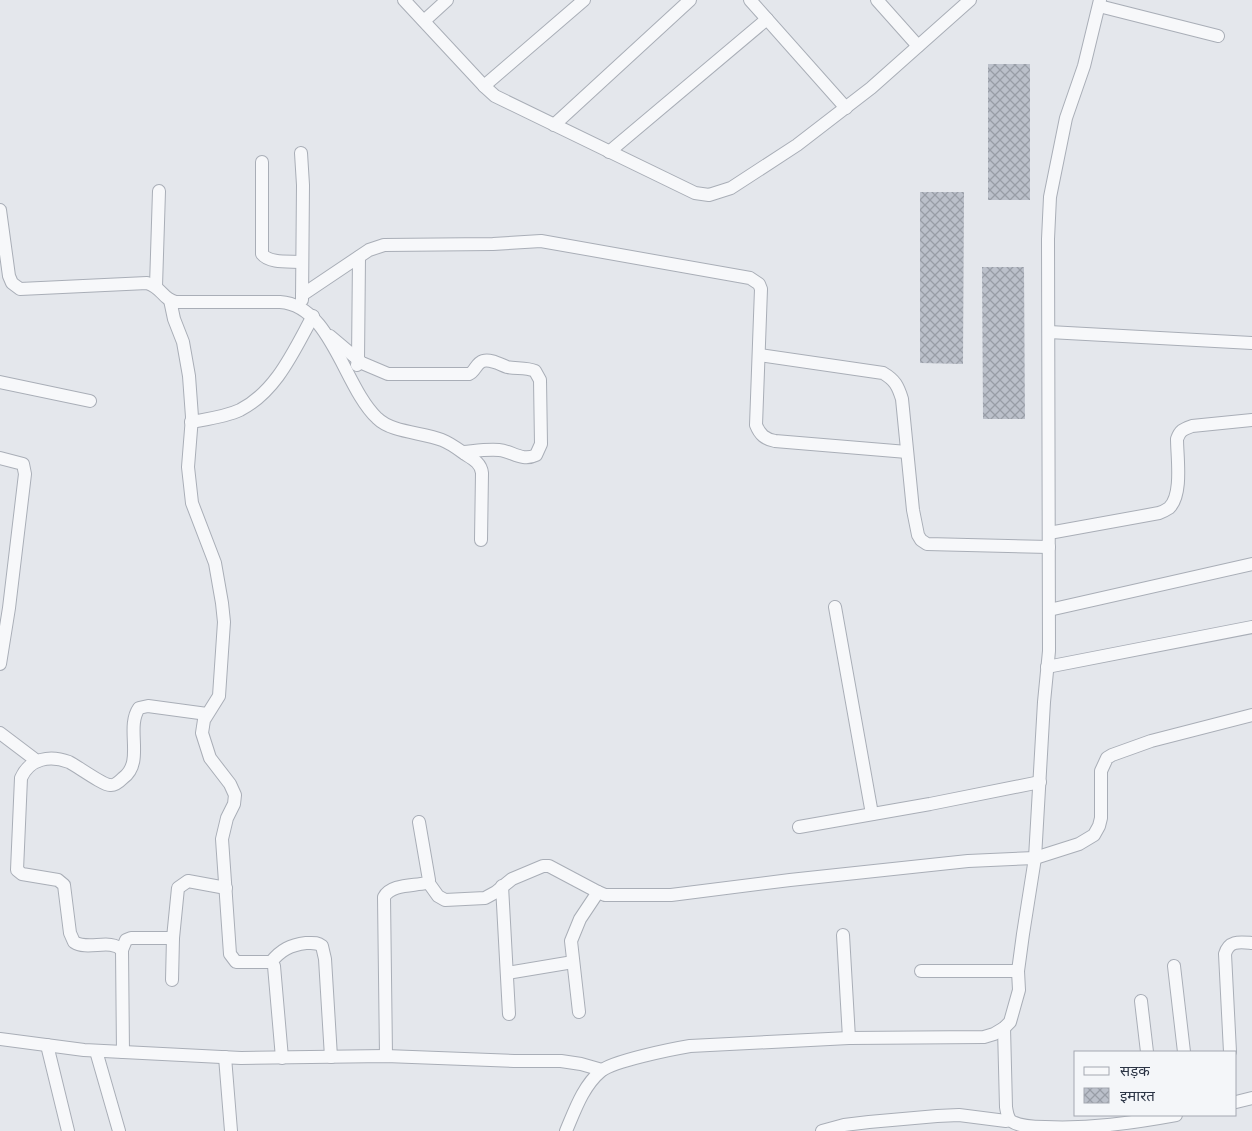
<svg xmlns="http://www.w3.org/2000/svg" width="1252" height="1131" viewBox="0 0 1252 1131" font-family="Figtree,'Noto Sans Devanagari',sans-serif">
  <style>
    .building { fill: url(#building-cross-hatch) }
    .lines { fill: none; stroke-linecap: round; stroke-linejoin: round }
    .minor-casing { stroke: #a9aeb7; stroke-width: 14 }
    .minor { stroke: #f7f8fa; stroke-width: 12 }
  </style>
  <defs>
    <pattern id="building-cross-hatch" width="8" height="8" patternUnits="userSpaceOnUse" patternTransform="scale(1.25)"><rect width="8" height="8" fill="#bbc0ca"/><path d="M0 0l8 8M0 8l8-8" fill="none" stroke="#989da6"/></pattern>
  </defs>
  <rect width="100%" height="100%" fill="#e4e7ec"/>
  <g class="building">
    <rect x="988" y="64" width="42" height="136"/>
    <path d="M 920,192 L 964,192 L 963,364 L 920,363 Z"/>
    <path d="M 982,267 L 1024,267 L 1025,419 L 983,419 Z"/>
  </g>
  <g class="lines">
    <g class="minor-casing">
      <g id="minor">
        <path d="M 404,0 L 484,86 L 495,96 L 695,193 L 709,195 L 731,188 L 797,145 L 871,88 L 970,0"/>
        <path d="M 750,0 L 846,108"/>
        <path d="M 877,0 L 918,46"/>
        <path d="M 1099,6 L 1218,36"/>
        <path d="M 424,21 L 447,0"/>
        <path d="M 484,86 L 584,0"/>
        <path d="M 554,125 L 690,0"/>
        <path d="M 609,152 L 767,19"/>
        <path d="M 301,153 L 303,185 L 302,300"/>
        <path d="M 262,162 L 262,254 C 270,264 290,261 302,262"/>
        <path d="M 0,210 L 9,276 L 12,283 L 20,289 L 147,283 C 163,288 162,299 176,302 L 280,302 C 331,305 344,387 377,418 C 392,433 423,432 442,440 C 450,443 458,449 465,454 C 473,459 481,463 482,473 L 481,540"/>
        <path d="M 156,286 L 159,191"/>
        <path d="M 302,295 L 369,250 L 384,245 L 493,244 L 541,241 L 750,278 L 759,284 L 761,289 L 756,425 C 760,435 765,439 775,441 L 907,452"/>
        <path d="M 170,300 L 174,319 L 183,342 L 189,376 L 192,417 L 188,467 L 192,503 L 215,563 L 222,603 L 224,622 L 219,696 L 204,720 L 202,733 L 210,758 L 230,784 L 235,795 L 234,804 L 227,818 L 222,839 L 230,954 L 236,962 L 271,962 L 274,966 L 282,1058"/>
        <path d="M 1049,332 L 1252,343"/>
        <path d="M 330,336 L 362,363 L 388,374 L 469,374 C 475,372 476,363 483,361 C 491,359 499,364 507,367 C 516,369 526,367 535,371 L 540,380 L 541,444 L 536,455 C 522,462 512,451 499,450 C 487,449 475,451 464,452"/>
        <path d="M 759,355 L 883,373 C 895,380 898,386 902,399 L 913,510 L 918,535 L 921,540 L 927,544 L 1049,547"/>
        <path d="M 357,365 L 358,360 L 359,257"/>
        <path d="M 0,382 L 90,401"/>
        <path d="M 191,422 C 207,419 225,417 240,410 C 277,391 294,350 313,316"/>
        <path d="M 0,458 L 23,464 L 25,474 L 9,608 L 0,664"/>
        <path d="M 1049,533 L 1159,513 C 1162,512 1166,510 1169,508 C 1183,495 1177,457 1177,439 C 1180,430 1184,429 1192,426 L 1252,420"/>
        <path d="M 835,607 L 872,814"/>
        <path d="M 1049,610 L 1252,564"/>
        <path d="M 1047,667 L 1252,627"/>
        <path d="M 0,733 L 37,761"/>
        <path d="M 799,827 L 930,804 L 1040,782"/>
        <path d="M 428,882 L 438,896 L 445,900 L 485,898 L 496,892 L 512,879 L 543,866 L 549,866 L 598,892 L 605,895 L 671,895 L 790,880 L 968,861 L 1035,858 L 1079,844 L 1094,835 L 1099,826 L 1101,818 L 1101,771 L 1107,758 L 1112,755 L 1151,741 L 1252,715"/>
        <path d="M 502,886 L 509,1014"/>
        <path d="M 843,935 L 849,1038"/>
        <path d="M 122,950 L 126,940 L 131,938 L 173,938"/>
        <path d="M 271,962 C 281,950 290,945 306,943 C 313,943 317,942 322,946 L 325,959 L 331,1057"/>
        <path d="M 1174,966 L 1184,1052"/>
        <path d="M 921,971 L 1018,971"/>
        <path d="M 507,973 L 573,962"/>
        <path d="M 172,980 L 173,938 L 178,888 L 188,881 L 226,888"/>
        <path d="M 1141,1001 L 1147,1052"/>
        <path d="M 579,1012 L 571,941 L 580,919 L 598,892"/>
        <path d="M 1004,1028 L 1006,1107 C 1007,1112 1007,1117 1011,1121 C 1020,1127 1035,1127 1045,1127 C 1090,1129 1132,1123 1176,1115"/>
        <path d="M 0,1039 L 84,1050 L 241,1058 L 386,1056 L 514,1061 L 561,1061 L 581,1064 L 602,1070"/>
        <path d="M 47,1045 L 68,1131"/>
        <path d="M 96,1051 L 119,1131"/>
        <path d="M 123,1052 L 122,950 C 110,938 88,951 74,942 L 70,933 L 64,885 L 58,880 L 22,874 L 17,870 L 21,778 C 30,758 50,755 69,762 C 77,766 103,785 110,785 C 115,786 120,781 123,778 C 145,762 125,728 139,708 L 148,706 L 207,714"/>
        <path d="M 1230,1052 L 1225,954 C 1229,940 1240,942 1252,943"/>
        <path d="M 386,1056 L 384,897 C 391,884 413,886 426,883 L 429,880 L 419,822"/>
        <path d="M 225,1057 L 231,1131"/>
        <path d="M 1236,1102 L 1252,1098"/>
        <path d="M 566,1131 C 575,1110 583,1086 601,1071 C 613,1061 672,1049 690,1046 L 849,1038 L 984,1037 L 994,1034 L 1004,1028 L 1010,1022 L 1019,990 L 1018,971 L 1023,934 L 1035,858 L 1044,702 L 1049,651 L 1048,239 L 1050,197 L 1066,118 L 1084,66 L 1100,0"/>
        <path d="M 822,1131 L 844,1125 L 869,1122 L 937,1116 L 959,1115 L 1006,1121"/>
      </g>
    </g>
    <use href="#minor" class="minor"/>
  </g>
  <rect x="1074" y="1051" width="162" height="65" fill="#f4f6f9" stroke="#a4a8b1"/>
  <rect x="1084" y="1067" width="25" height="8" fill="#f7f8fa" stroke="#a4a8b1"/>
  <text x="1120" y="1076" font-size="15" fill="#2b3445">सड़क</text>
  <rect x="1084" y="1088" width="25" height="15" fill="url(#building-cross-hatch)" stroke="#a4a8b1"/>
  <text x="1120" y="1101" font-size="15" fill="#2b3445">इमारत</text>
</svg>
